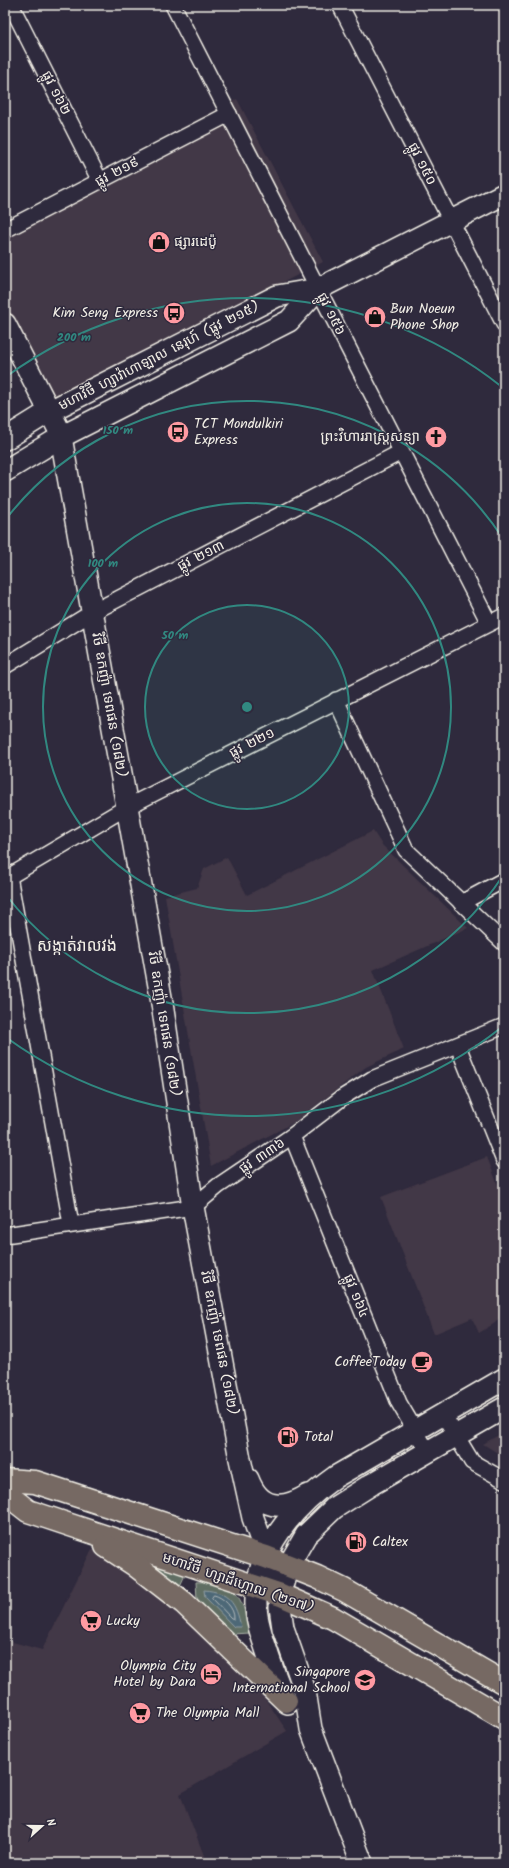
<svg xmlns="http://www.w3.org/2000/svg" width="509" height="1868" viewBox="0 0 509 1868" font-family="Kalam,'Noto Sans Khmer',sans-serif">
  <style>
    .built { fill: #423746 }
    .green { fill: #616e64; stroke: #aab0a6 }
    .water { fill: #4e6777; stroke: #909ea4 }
    .lines { fill: none; stroke-linecap: round; stroke-linejoin: round }
    .shore { stroke: #b2babb; stroke-width: 1 }
    .street-casing { stroke: #f4f1e8; stroke-width: 18 }
    .secondary-casing { stroke: #f4f1e8; stroke-width: 24 }
    .primary-casing { stroke: #f4f1e8; stroke-width: 25 }
    .street { stroke: #2f2a3d; stroke-width: 15 }
    .secondary { stroke: #2f2a3d; stroke-width: 21 }
    .primary { stroke: #766964; stroke-width: 22 }
    .ring { fill: none; stroke: #318880; stroke-width: 2 }
    .labels { text-anchor: middle; dominant-baseline: central; stroke-width: 3; stroke-linejoin: round; paint-order: stroke }
    .street-label { font-size: 14px; fill: #f4f1e8; stroke: #2f2a3d }
    .poi-label { font-size: 14px; fill: #f4f1e8; stroke: #2f2a3d; text-anchor: start }
    .quarter-label { font-size: 16px; fill: #f4f1e8; stroke: #2f2a3d }
    .centre { fill: #318880; stroke: #2f2a3d; stroke-width: 2 }
    .ring-label { font-size: 12px; text-anchor: middle; font-weight: bold; fill: #318880; stroke: #2f2a3d; stroke-width: 3; stroke-linejoin: round; paint-order: stroke }
  </style>
  <rect width="100%" height="100%" fill="#2f2a3d"/>
  <filter id="ink" filterUnits="userSpaceOnUse"><feTurbulence type="fractalNoise" baseFrequency=".025" numOctaves="2"/><feDisplacementMap in="SourceGraphic" scale="8" xChannelSelector="R" yChannelSelector="G"/><feConvolveMatrix kernelMatrix="1 2 1 2 8 2 1 2 1" color-interpolation-filters="sRGB"/></filter>
  <g filter="url(#ink)">
    <g class="built">
      <path d="M 237,99 L 323,262 L 39,408 L 5,343 L 5,221 Z"/>
      <path d="M 373,831 L 382,845 L 468,928 L 373,970 L 404,1049 L 366,1067 L 293,1123 L 211,1166 L 165,896 L 197,888 L 204,869 L 227,857 L 247,895 Z"/>
      <path d="M 487,1157 L 504,1201 L 504,1313 L 495,1323 L 479,1333 L 472,1318 L 434,1334 L 381,1197 Z"/>
      <path d="M 504,1432 L 504,1457 L 483,1444 Z"/>
      <path d="M 92,1549 L 149,1584 L 227,1658 L 244,1678 L 249,1675 L 287,1731 L 180,1794 L 207,1863 L 5,1863 L 5,1640 L 42,1650 Z"/>
    </g>
    <g class="green">
      <path d="M 151,1561 L 185,1575 L 179,1588 L 148,1563 Z"/>
      <path d="M 196,1582 C 203,1582 212,1581 219,1583 C 242,1589 246,1614 250,1633 L 231,1634 L 197,1599 Z"/>
    </g>
    <path class="water" d="M 204,1590 C 229,1592 236,1603 241,1627 L 234,1627 L 205,1597 Z"/>
    <g class="lines">
      <path class="shore" d="M 214,1595 C 223,1597 235,1608 234,1619 L 231,1618 L 212,1598 Z"/>
      <g class="street-casing">
        <g id="street">
          <path d="M 11,5 L 100,181"/>
          <path d="M 173,5 L 489,623"/>
          <path d="M 340,5 L 504,324"/>
          <path d="M 5,230 L 229,114"/>
          <path d="M 5,666 L 93,612 L 401,452"/>
          <path d="M 336,700 L 406,850 L 504,943"/>
          <path d="M 9,876 L 71,1224"/>
          <path d="M 5,879 L 127,807 L 504,616"/>
          <path d="M 461,903 L 504,880"/>
          <path d="M 458,1046 L 504,1161"/>
          <path d="M 292,1136 L 399,1403 L 428,1452"/>
          <path d="M 5,1235 L 193,1207 L 218,1186 L 292,1136 L 343,1097 L 372,1079 L 504,1026"/>
          <path d="M 443,1414 L 472,1462 L 504,1480"/>
        </g>
      </g>
      <g class="secondary-casing">
        <g id="secondary">
          <path d="M 5,324 L 58,428 L 61,437 L 161,997 L 193,1207 L 240,1459 L 253,1518 L 281,1595 L 280,1607 L 283,1628 L 305,1691 L 311,1729 L 362,1863"/>
          <path d="M 5,439 L 50,411 L 277,296 L 318,289 L 504,194"/>
          <path d="M 5,471 L 61,437 L 289,321 L 318,289"/>
          <path d="M 248,1479 C 260,1510 282,1511 308,1495"/>
          <path d="M 283,1583 L 288,1566 L 306,1535 L 334,1508 L 372,1484 L 504,1408"/>
          <path d="M 288,1703 C 279,1689 273,1670 268,1655 C 263,1639 256,1622 256,1605 C 254,1551 294,1506 335,1477 L 504,1379"/>
        </g>
      </g>
      <g class="primary-casing">
        <g id="primary">
          <path d="M 5,1480 L 35,1482 L 266,1557 L 317,1577 L 344,1590 L 504,1683"/>
          <path d="M 5,1493 L 28,1511 L 281,1595 L 333,1618 L 504,1718"/>
          <path d="M 106,1546 L 135,1565 L 184,1603 L 286,1701"/>
        </g>
      </g>
      <use href="#street" class="street"/>
      <use href="#secondary" class="secondary"/>
      <use href="#primary" class="primary"/>
    </g>
  </g>
  <circle cx="247" cy="707" r="102" fill="#318880" fill-opacity=".12"/>
  <g class="ring">
    <circle cx="247" cy="707" r="102"/>
    <circle cx="247" cy="707" r="204"/>
    <path d="M504 874A306 306 0 0 1 6 895M6 519A306 306 0 0 1 504 540"/>
    <path d="M502 1027A409 409 0 0 1 7 1038M7 376A409 409 0 0 1 502 387"/>
  </g>
  <defs>
    <g id="shop-disc" transform="scale(1.15)"><circle r="9.5" fill="#ff9aa2" stroke="#2f2a3d"/><path d="M-5-2.5h2.3a2.7 3.5 0 0 1 5.4 0H5L5.5 6h-11ZM-1.5-2.5h3a1.5 2.3 0 0 0-3 0Z" fill="#111"/></g>
    <g id="bus-disc" transform="scale(1.15)"><circle r="9.5" fill="#ff9aa2" stroke="#2f2a3d"/><path d="M-5-6H5V4H4V6H2V4H-2V6H-4V4H-5ZM-3.5-4V0h7V-4ZM-3.5 1.2v1.5H-2V1.2ZM2 1.2v1.5H3.5V1.2Z" fill="#111"/></g>
    <g id="church-disc" transform="scale(1.15)"><circle r="9.5" fill="#ff9aa2" stroke="#2f2a3d"/><path d="M-1.2-6h2.4v3.5h3.3v2.4h-3.3V6h-2.4V-.1h-3.3v-2.4h3.3Z" fill="#111"/></g>
    <g id="cafe-disc" transform="scale(1.15)"><circle r="9.5" fill="#ff9aa2" stroke="#2f2a3d"/><path d="M-5.5-4.5H6V0H3Q3 3.5 0 3.5H-2.5Q-5.5 3.5-5.5 0ZM3-3.2v2h1.7v-2ZM-6 4.5H4V6H-6Z" fill="#111"/></g>
    <g id="fuel-disc" transform="scale(1.15)"><circle r="9.5" fill="#ff9aa2" stroke="#2f2a3d"/><path d="M-5.5-6h7V0h2V4h1.3V-2.5L3-4.5l.8-.8L6-3V5H2.5V1h-1V6h-7ZM-4.2-4.7v3.2H.2V-4.7Z" fill="#111"/></g>
    <g id="supermarket-disc" transform="scale(1.15)"><circle r="9.5" fill="#ff9aa2" stroke="#2f2a3d"/><path d="M-6-5.5h2.5l.6 2H6L4.5 2H-2.5L-4.4-4H-6ZM-1.5 3.2a1.3 1.3 0 1 0 .1 0ZM3 3.2a1.3 1.3 0 1 0 .1 0Z" fill="#111"/></g>
    <g id="hotel-disc" transform="scale(1.15)"><circle r="9.5" fill="#ff9aa2" stroke="#2f2a3d"/><path d="M-6-4.5h1.5V1H6V5H4.5V3h-9V5H-6ZM-4 0a1.8 1.8 0 1 1 3.6 0ZM.5 0V-2.5h3Q6-2.5 6 0Z" fill="#111"/></g>
    <g id="school-disc" transform="scale(1.15)"><circle r="9.5" fill="#ff9aa2" stroke="#2f2a3d"/><path d="M0-5L7-2L0 1L-7-2ZM-4 1L0 2.5L4 1V4Q0 6-4 4Z" fill="#111"/></g>
  </defs>
  <g fill-rule="evenodd">
    <use href="#shop-disc" x="159" y="242"/>
    <use href="#bus-disc" x="174" y="313"/>
    <use href="#shop-disc" x="375" y="317"/>
    <use href="#bus-disc" x="178" y="432"/>
    <use href="#church-disc" x="436" y="437"/>
    <use href="#cafe-disc" x="422" y="1362"/>
    <use href="#fuel-disc" x="288" y="1437"/>
    <use href="#fuel-disc" x="356" y="1542"/>
    <use href="#supermarket-disc" x="91" y="1621"/>
    <use href="#hotel-disc" x="211" y="1674"/>
    <use href="#school-disc" x="365" y="1680"/>
    <use href="#supermarket-disc" x="140" y="1713"/>
  </g>
  <g class="labels">
    <g class="street-label">
      <text transform="translate(56 93) rotate(63)">ផ្លូវ ១៦២</text>
      <text transform="translate(422 164) rotate(63)">ផ្លូវ ១៥០</text>
      <text transform="translate(117 172) rotate(-28)">ផ្លូវ ២១៩</text>
      <text transform="translate(331 314) rotate(63)">ផ្លូវ ១៥៦</text>
      <text transform="translate(159 356) rotate(-27)">មហាវិថី ហ្សាវ៉ាហាឡាល នេរុហ៍ (ផ្លូវ ២១៥)</text>
      <text transform="translate(201 556) rotate(-27)">ផ្លូវ ២១៣</text>
      <text transform="translate(109 705) rotate(80)">វិថី ឧកញ៉ា ទេពផន (១៨២)</text>
      <text transform="translate(252 743) rotate(-27)">ផ្លូវ ២២១</text>
      <text transform="translate(164 1024) rotate(81)">វិថី ឧកញ៉ា ទេពផន (១៨២)</text>
      <text transform="translate(262 1156) rotate(-34)">ផ្លូវ ៣៣៦</text>
      <text transform="translate(356 1296) rotate(68)">ផ្លូវ ១៦៤</text>
      <text transform="translate(219 1343) rotate(79)">វិថី ឧកញ៉ា ទេពផន (១៨២)</text>
      <text transform="translate(238 1583) rotate(19)">មហាវិថី ហ្សាដឹហ្គោល (២១៧)</text>
    </g>
    <g class="poi-label">
      <text x="174" y="242">ផ្សារដេប៉ូ</text>
      <text x="390" y="309">Bun Noeun<tspan x="390" dy="16">Phone Shop</tspan></text>
      <text x="158" y="313" text-anchor="end">Kim Seng Express</text>
      <text x="194" y="424">TCT Mondulkiri<tspan x="194" dy="16">Express</tspan></text>
      <text x="420" y="437" text-anchor="end">ព្រះវិហាររាស្ត្រសន្យា</text>
      <text x="406" y="1362" text-anchor="end">CoffeeToday</text>
      <text x="304" y="1437">Total</text>
      <text x="372" y="1542">Caltex</text>
      <text x="106" y="1621">Lucky</text>
      <text x="196" y="1666" text-anchor="end">Olympia City<tspan x="196" dy="16">Hotel by Dara</tspan></text>
      <text x="350" y="1672" text-anchor="end">Singapore<tspan x="350" dy="16">International School</tspan></text>
      <text x="156" y="1713">The Olympia Mall</text>
    </g>
    <g class="quarter-label">
      <text x="77" y="946">សង្កាត់វាលវង់</text>
    </g>
  </g>
  <circle cx="247" cy="707" r="6" class="centre"/>
  <g class="ring-label">
    <text x="74" y="341">200 m</text>
    <text x="118" y="434">150 m</text>
    <text x="103" y="567">100 m</text>
    <text x="175" y="639">50 m</text>
  </g>
  <rect width="509" height="1868" fill="none" stroke="#2f2a3d" stroke-width="20"/>
  <rect x="10" y="10" width="489" height="1848" fill="none" stroke="#f4f1e8" stroke-width="1.5" filter="url(#ink)"/>
  <g transform="translate(42 1826) rotate(69)" stroke="#2f2a3d" stroke-width="3" paint-order="stroke">
  <path d="M0-3L7 15L0 10L-7 15Z" fill="#f4f1e8"/>
  <text y="-6" font-size="11" font-weight="bold" text-anchor="middle" fill="#f4f1e8">N</text>
  </g>
</svg>
